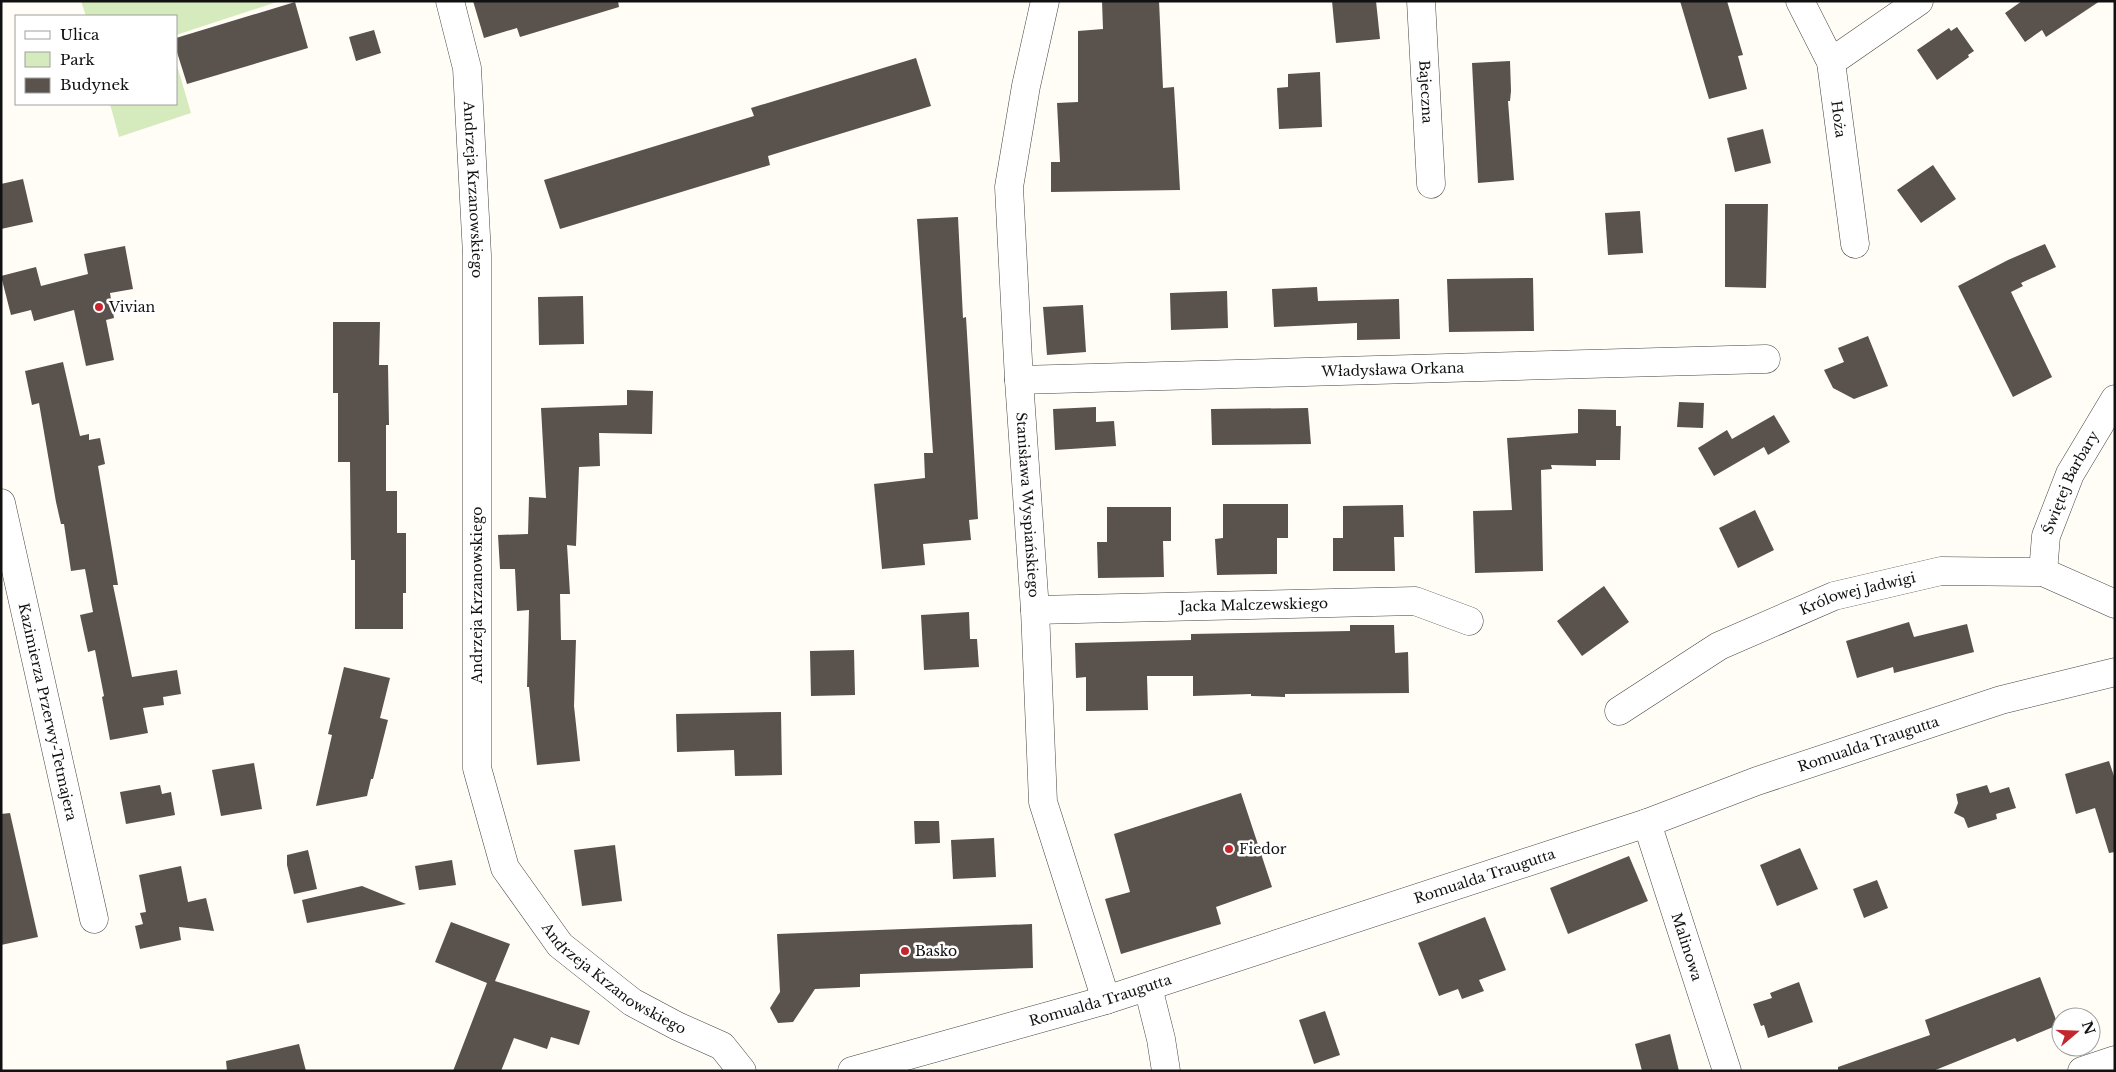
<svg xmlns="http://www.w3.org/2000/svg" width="2116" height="1072" viewBox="0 0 2116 1072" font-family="'Libre Baskerville',serif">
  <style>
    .green { fill: #d5ebbd }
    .building { fill: #5a524d }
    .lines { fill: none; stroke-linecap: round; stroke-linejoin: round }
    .minor-casing { stroke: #444; stroke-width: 29 }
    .tertiary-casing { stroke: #444; stroke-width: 29 }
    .minor { stroke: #fff; stroke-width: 28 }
    .tertiary { stroke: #fff; stroke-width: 28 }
    .poi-dot { fill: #c4262e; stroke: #fff; stroke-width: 2 }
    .labels { text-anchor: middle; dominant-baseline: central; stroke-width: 5; stroke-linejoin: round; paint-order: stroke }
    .street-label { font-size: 14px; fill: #111; stroke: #fff }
    .poi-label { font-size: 14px; fill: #111; stroke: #fff; text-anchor: start }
  </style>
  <rect width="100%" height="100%" fill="#fffdf5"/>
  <g class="green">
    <path d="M 81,1 L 280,1 L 176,35 L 176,16 L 86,16 Z"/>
    <path d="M 176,62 L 191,113 L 119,137 L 110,104 L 176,104 Z"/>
  </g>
  <g class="building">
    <path d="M 473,1 L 618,1 L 619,7 L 520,37 L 517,28 L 484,38 Z"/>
    <path d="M 1102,1 L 1159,1 L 1163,88 L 1174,87 L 1180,190 L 1051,192 L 1051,162 L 1060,162 L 1057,103 L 1078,102 L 1078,31 L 1103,29 Z"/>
    <path d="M 1332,1 L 1376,1 L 1380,39 L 1336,43 Z"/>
    <path d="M 1680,1 L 1727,1 L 1743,55 L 1738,56 L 1747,89 L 1709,99 Z"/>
    <path d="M 2022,1 L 2100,1 L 2046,37 L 2042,30 L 2025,42 L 2005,13 Z"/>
    <path d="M 295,2 L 308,48 L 187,84 L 176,49 L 176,38 Z"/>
    <path d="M 1957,27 L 1974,51 L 1968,55 L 1969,57 L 1937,80 L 1917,50 L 1949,28 L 1951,31 Z"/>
    <path d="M 374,30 L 381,53 L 356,61 L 349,37 Z"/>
    <path d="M 916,58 L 931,106 L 768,156 L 770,165 L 560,229 L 544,180 L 754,116 L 751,108 Z"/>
    <path d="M 1510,61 L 1511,91 L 1510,101 L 1508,101 L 1514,180 L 1478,183 L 1472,63 Z"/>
    <path d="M 1320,72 L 1322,127 L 1279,129 L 1277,88 L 1288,87 L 1288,74 Z"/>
    <path d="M 1763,129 L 1771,163 L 1735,172 L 1727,138 Z"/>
    <path d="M 1933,165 L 1956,199 L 1921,223 L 1897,190 Z"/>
    <path d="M 23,179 L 33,222 L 1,229 L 1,184 Z"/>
    <path d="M 1725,204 L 1768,204 L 1766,288 L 1725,287 Z"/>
    <path d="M 1640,211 L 1643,253 L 1608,255 L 1605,213 Z"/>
    <path d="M 958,217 L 963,318 L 966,317 L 978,519 L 969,520 L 971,540 L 923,544 L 925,565 L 882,569 L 874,484 L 925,478 L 924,453 L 933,453 L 917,219 Z"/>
    <path d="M 2045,244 L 2056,267 L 2021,283 L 2023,286 L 2011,292 L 2052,377 L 2013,397 L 1958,286 L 2008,260 Z"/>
    <path d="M 125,246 L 133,289 L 110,293 L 114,318 L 106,320 L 114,360 L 86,366 L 74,310 L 34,321 L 31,310 L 11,315 L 1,276 L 36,267 L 41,286 L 88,274 L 84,254 Z"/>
    <path d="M 1533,278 L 1534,331 L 1449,332 L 1447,279 Z"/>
    <path d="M 1317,287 L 1318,301 L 1399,299 L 1400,339 L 1357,340 L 1357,323 L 1274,327 L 1272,289 Z"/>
    <path d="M 1227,291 L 1228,328 L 1171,330 L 1170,293 Z"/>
    <path d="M 583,296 L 584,344 L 539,345 L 538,297 Z"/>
    <path d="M 1083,305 L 1086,352 L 1047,355 L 1043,307 Z"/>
    <path d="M 333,322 L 380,322 L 379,365 L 388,365 L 389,425 L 386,425 L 386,491 L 397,491 L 397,533 L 406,533 L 406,593 L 403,593 L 403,629 L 355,629 L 355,560 L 351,560 L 350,462 L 338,462 L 338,393 L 333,393 Z"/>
    <path d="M 1868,336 L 1888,386 L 1854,399 L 1833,388 L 1824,370 L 1844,362 L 1838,348 Z"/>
    <path d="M 63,362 L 80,436 L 89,434 L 89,440 L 100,438 L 105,464 L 98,466 L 118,585 L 113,585 L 132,677 L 177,670 L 181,694 L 163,697 L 164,705 L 143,708 L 148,733 L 110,740 L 102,697 L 104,696 L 95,650 L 88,652 L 80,615 L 93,612 L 85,569 L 71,571 L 64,524 L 61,524 L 56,502 L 39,403 L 32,405 L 25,371 Z"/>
    <path d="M 627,390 L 653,391 L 652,434 L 599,433 L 600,466 L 579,467 L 576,546 L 567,545 L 570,594 L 560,594 L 561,640 L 576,640 L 574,706 L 580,761 L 537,765 L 529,687 L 527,687 L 529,610 L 517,611 L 515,569 L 500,569 L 498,535 L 528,534 L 529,497 L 546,498 L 541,408 L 627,405 Z"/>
    <path d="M 1679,402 L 1704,403 L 1703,428 L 1677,427 Z"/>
    <path d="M 1096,407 L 1096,422 L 1114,421 L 1116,446 L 1055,450 L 1053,409 Z"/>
    <path d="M 1308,408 L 1311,444 L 1212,445 L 1211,409 Z"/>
    <path d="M 1578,409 L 1616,410 L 1616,426 L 1621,426 L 1620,460 L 1596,460 L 1596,466 L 1551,465 L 1552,469 L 1541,470 L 1543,571 L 1475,573 L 1473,511 L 1512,510 L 1507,438 L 1578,433 Z"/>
    <path d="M 1774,415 L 1790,442 L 1768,455 L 1764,447 L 1714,476 L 1698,448 L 1727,430 L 1732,439 Z"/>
    <path d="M 1223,504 L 1288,504 L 1288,538 L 1277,538 L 1277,574 L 1217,575 L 1215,539 L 1223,538 Z"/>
    <path d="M 1403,505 L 1404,537 L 1394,537 L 1395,571 L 1333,571 L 1333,538 L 1343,538 L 1343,506 Z"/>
    <path d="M 1107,507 L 1171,507 L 1171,541 L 1163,541 L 1164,577 L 1098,578 L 1097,542 L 1107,542 Z"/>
    <path d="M 1755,510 L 1774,550 L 1738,568 L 1719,528 Z"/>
    <path d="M 1604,586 L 1629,622 L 1582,656 L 1557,621 Z"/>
    <path d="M 969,612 L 970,639 L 977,639 L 979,667 L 924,670 L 921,615 Z"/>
    <path d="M 1909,622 L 1914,637 L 1967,624 L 1974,652 L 1894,673 L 1893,667 L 1857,678 L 1846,641 Z"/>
    <path d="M 1350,625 L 1394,625 L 1395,653 L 1408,652 L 1409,693 L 1285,694 L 1285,697 L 1251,696 L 1251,694 L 1193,696 L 1193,676 L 1147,676 L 1148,710 L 1086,711 L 1086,677 L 1076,678 L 1075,643 L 1191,640 L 1191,634 L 1350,631 Z"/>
    <path d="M 854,650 L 855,695 L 811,696 L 810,651 Z"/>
    <path d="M 344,667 L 390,678 L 380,718 L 388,720 L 373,779 L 371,779 L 367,796 L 316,806 L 332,735 L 328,734 Z"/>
    <path d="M 781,712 L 782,775 L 735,776 L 734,750 L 677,752 L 676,714 Z"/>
    <path d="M 2109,761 L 2115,779 L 2115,852 L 2109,853 L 2095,808 L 2076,814 L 2065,774 Z"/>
    <path d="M 254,763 L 262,809 L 221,816 L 212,770 Z"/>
    <path d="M 160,785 L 162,794 L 171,792 L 175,815 L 126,824 L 120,792 Z"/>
    <path d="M 1987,785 L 1990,793 L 2009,787 L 2016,808 L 1996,814 L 1997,819 L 1968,828 L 1964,818 L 1954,813 L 1958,803 L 1956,794 Z"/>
    <path d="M 1241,793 L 1272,887 L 1216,907 L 1221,924 L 1121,954 L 1105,899 L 1130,892 L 1114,834 Z"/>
    <path d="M 10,813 L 38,937 L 1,945 L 1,814 Z"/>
    <path d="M 914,821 L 939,821 L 940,843 L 915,844 Z"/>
    <path d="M 994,838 L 996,877 L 953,879 L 951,840 Z"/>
    <path d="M 615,845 L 622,901 L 582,906 L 574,850 Z"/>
    <path d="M 1800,848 L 1818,889 L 1777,906 L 1760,865 Z"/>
    <path d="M 308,850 L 317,889 L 294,894 L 287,865 L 287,855 Z"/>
    <path d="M 1629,856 L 1648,901 L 1568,934 L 1550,888 Z"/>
    <path d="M 452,860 L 456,885 L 419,890 L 415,866 Z"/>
    <path d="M 181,866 L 188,902 L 206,898 L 214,931 L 179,927 L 181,940 L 140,949 L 135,926 L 143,924 L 140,913 L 146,912 L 139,875 Z"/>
    <path d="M 1877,880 L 1888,908 L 1864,918 L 1853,889 Z"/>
    <path d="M 362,886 L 406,904 L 307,923 L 302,900 Z"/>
    <path d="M 1485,917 L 1506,970 L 1479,980 L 1484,991 L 1462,999 L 1458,989 L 1439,996 L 1418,943 Z"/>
    <path d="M 451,922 L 510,944 L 495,981 L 590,1011 L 579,1045 L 551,1037 L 547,1049 L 514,1038 L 501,1071 L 453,1071 L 487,983 L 435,962 Z"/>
    <path d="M 1032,924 L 1033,968 L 860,974 L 860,987 L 815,989 L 793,1022 L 778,1023 L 770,1008 L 780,992 L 777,934 Z"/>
    <path d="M 2040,977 L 2058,1025 L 2017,1042 L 2015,1038 L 1933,1071 L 1838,1071 L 1838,1067 L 1930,1035 L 1925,1020 Z"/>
    <path d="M 1799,982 L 1813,1022 L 1768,1038 L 1764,1025 L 1761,1026 L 1753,1004 L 1772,998 L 1770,993 Z"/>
    <path d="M 1325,1011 L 1340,1055 L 1314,1064 L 1299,1020 Z"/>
    <path d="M 1670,1034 L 1679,1071 L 1642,1071 L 1635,1044 Z"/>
    <path d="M 299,1044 L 306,1071 L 227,1071 L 226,1061 Z"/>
  </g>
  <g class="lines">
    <g class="minor-casing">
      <g id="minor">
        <path id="s1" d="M 450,1 L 467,68 L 477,255 L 477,768 L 505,868 L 560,945 L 632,1002 L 677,1026 L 722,1046 L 742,1071"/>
        <path id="s2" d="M 1045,1 L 1026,86 L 1009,187 L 1019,380 L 1035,610 L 1043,802 L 1106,1000"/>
        <path id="s3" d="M 1421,1 L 1431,184"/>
        <path id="s4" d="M 1800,1 L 1831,62 L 1855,244"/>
        <path d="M 1831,62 L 1919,1"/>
        <path id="s5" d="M 1019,380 L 1766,359"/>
        <path id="s6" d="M 1,503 L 94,919"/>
        <path id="s7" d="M 2043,572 L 2046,536 L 2070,474 L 2115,399"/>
        <path id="s8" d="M 1035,610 L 1415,601 L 1469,621"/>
        <path id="s9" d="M 1619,711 L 1719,646 L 1834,596 L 1941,571 L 2043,572 L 2115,604"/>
        <path id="s10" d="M 1647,823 L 1727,1071"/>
        <path d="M 1148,987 L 1161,1039 L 1166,1071"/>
        <path d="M 2082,1071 L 2115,1060"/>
      </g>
    </g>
    <g class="tertiary-casing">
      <g id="tertiary">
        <path id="s11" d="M 852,1071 L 1106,1000 L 1647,823 L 1757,781 L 2001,700 L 2115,672"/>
      </g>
    </g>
    <use href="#minor" class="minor"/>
    <use href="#tertiary" class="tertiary"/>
  </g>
  <g class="poi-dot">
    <circle cx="99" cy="307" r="5"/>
    <circle cx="1229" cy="849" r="5"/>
    <circle cx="905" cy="951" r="5"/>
  </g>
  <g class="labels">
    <g class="street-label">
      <text stroke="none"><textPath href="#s3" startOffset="91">Bajeczna</textPath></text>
      <text stroke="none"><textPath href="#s4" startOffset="126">Hoża</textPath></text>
      <text stroke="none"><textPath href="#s1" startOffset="191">Andrzeja Krzanowskiego</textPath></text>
      <text stroke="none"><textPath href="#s5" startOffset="374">Władysława Orkana</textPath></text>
      <text stroke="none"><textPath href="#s7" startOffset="95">Świętej Barbary</textPath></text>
      <text stroke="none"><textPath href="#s2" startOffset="508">Stanisława Wyspiańskiego</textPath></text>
      <text stroke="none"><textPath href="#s9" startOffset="268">Królowej Jadwigi</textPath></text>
      <text transform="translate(477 595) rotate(-90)">Andrzeja Krzanowskiego</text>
      <text stroke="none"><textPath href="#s8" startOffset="219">Jacka Malczewskiego</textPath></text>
      <text stroke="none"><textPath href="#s6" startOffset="214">Kazimierza Przerwy-Tetmajera</textPath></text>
      <text stroke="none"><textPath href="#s11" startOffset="1068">Romualda Traugutta</textPath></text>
      <text stroke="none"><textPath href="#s11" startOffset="662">Romualda Traugutta</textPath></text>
      <text stroke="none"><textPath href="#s10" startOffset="130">Malinowa</textPath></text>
      <text stroke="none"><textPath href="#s1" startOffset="1031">Andrzeja Krzanowskiego</textPath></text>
      <text stroke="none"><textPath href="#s11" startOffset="258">Romualda Traugutta</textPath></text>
    </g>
    <g class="poi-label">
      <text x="109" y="307">Vivian</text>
      <text x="1239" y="849">Fiedor</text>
      <text x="915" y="951">Basko</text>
    </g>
  </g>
  <rect width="2116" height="1072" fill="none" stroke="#111111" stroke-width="5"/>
  <rect x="15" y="15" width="162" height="90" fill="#ffffff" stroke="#a0a0a0"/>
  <rect x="25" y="31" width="25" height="8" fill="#ffffff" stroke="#a0a0a0"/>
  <text x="60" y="40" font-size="15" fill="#111111">Ulica</text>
  <rect x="25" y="52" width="25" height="15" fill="#d5ebbd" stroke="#a0a0a0"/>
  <text x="60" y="65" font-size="15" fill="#111111">Park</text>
  <rect x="25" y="78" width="25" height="15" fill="#5a524d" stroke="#a0a0a0"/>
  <text x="60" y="90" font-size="15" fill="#111111">Budynek</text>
  <g transform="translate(2076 1032) rotate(71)"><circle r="24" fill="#ffffff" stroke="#a0a0a0"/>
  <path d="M0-4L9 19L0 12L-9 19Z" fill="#c4262e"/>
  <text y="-8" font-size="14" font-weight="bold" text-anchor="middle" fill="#111111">N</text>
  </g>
</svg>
